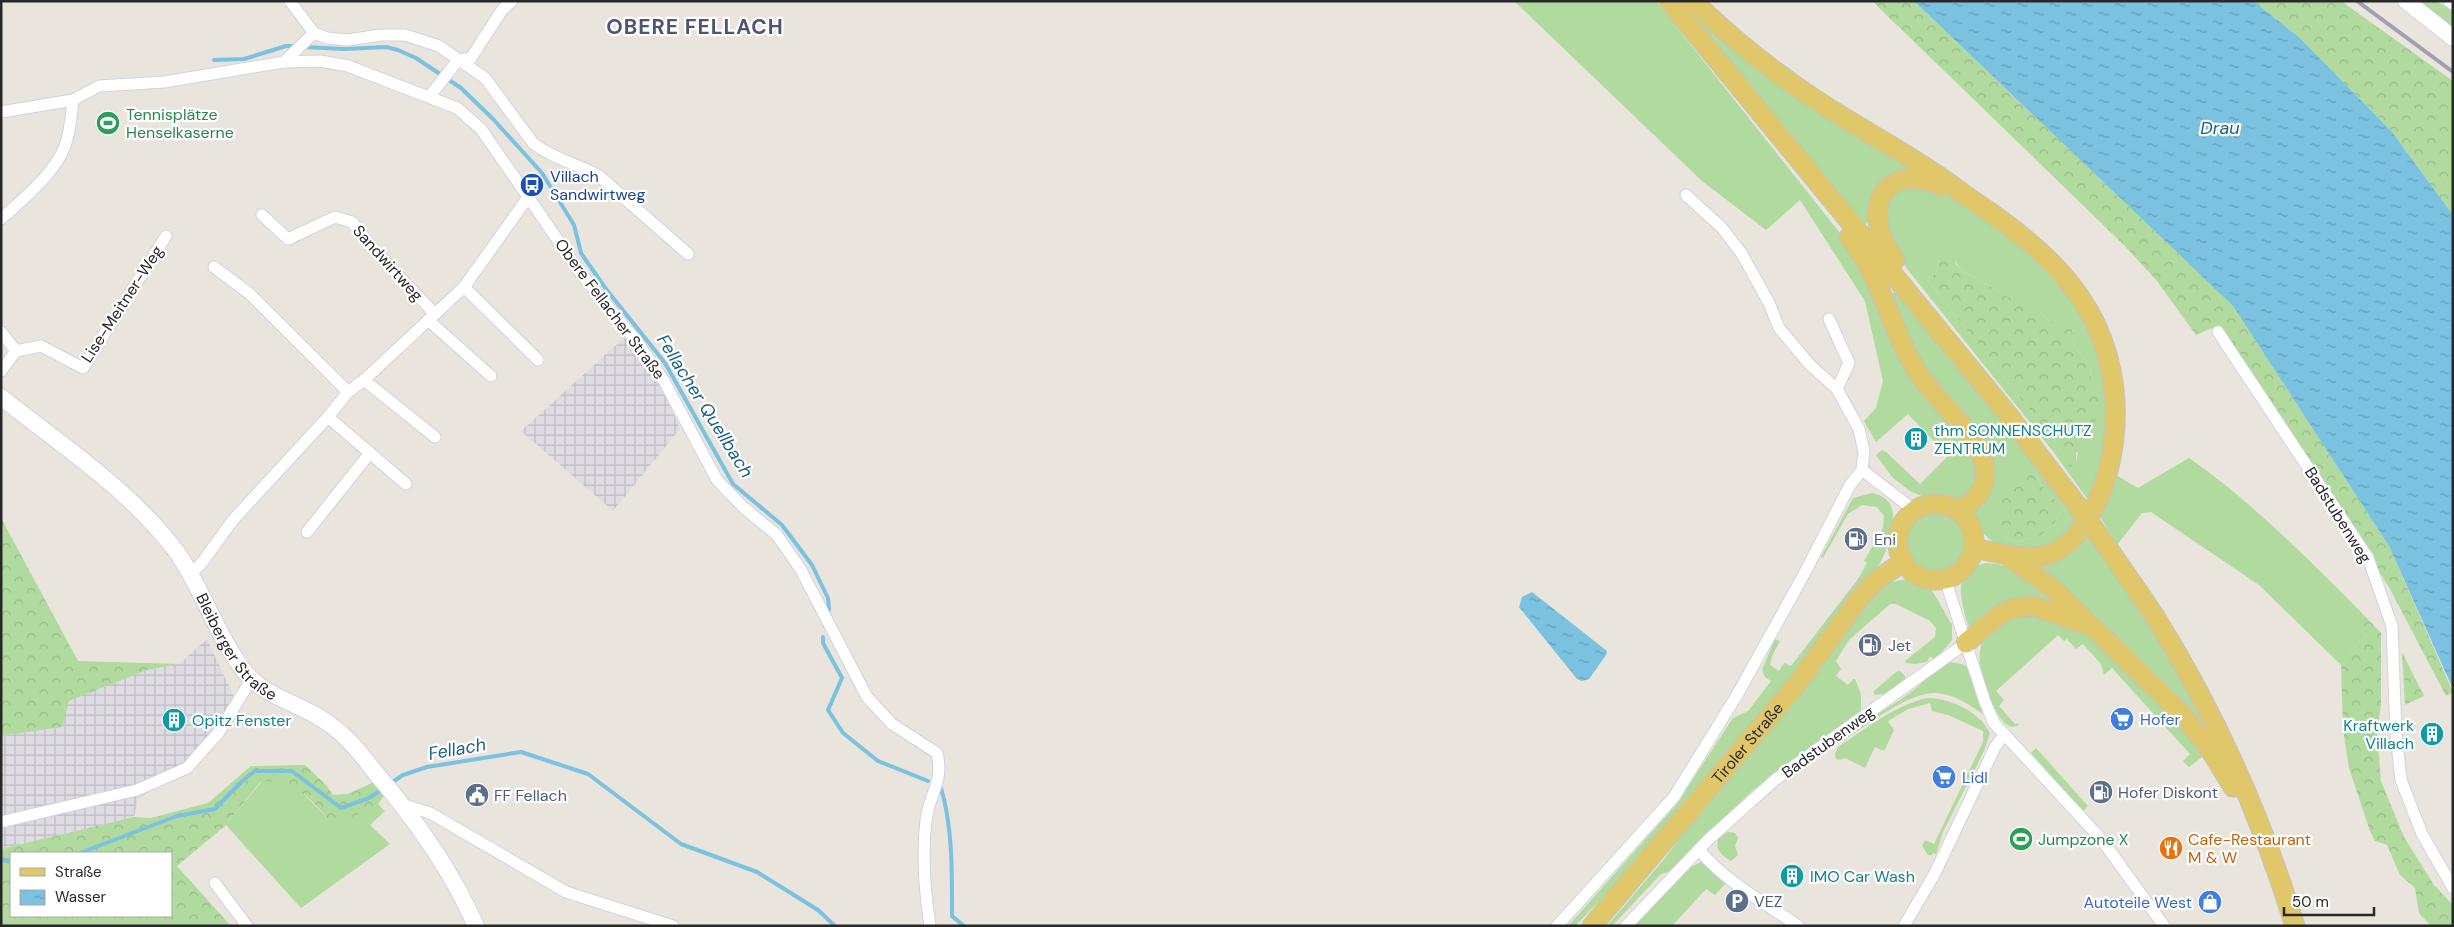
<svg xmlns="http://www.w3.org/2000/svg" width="2454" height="927" viewBox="0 0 2454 927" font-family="'DM Sans',sans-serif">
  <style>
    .industrial { fill: url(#industrial-grid) }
    .grass { fill: #b0da9e; fill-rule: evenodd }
    .forest { fill: url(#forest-crowns); fill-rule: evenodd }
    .water { fill: url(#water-ripples) }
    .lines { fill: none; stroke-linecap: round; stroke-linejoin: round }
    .stream { stroke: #7ac2e0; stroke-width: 4 }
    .minor-casing { stroke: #d1d3e0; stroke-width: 13 }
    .secondary-casing { stroke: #d1d3e0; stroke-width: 18 }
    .primary-casing { stroke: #c3c3c3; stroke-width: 21 }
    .minor { stroke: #fff; stroke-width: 11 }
    .secondary { stroke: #fff; stroke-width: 16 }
    .primary { stroke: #e0c86a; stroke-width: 19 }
    .rail { stroke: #9fa1b0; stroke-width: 4 }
    .primary-bridge-casing { stroke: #c3c3c3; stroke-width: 21; stroke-linecap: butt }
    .primary-bridge { stroke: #e0c86a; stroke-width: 19 }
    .labels { text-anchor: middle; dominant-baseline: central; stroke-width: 4.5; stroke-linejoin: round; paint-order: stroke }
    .leisure-label { font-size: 16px; fill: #27864d; stroke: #fff; text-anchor: start }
    .transit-label { font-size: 16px; fill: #164399; stroke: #fff; text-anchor: start }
    .street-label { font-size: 16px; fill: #282828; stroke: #fff }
    .culture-label { font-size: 16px; fill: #0d838f; stroke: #fff; text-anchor: start }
    .service-label { font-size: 16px; fill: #4e5e75; stroke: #fff; text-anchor: start }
    .shop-label { font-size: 16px; fill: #366cbe; stroke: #fff; text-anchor: start }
    .food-label { font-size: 16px; fill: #c56008; stroke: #fff; text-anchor: start }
    .water-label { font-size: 18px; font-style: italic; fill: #1c6088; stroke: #fff }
    .district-label { font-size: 21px; font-weight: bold; letter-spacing: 1px; fill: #4e5473; stroke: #fff }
  </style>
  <defs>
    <pattern id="industrial-grid" width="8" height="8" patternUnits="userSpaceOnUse" patternTransform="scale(1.25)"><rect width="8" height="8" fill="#dedce2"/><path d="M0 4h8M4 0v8" fill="none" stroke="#bebdc2"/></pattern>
    <pattern id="forest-crowns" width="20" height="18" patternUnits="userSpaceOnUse" patternTransform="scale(1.25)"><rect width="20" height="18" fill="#b0da9e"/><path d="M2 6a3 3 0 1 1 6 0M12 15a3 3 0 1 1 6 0" fill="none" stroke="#97bb88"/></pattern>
    <pattern id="water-ripples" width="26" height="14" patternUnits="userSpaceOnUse" patternTransform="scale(1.25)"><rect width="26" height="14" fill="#7ac2e0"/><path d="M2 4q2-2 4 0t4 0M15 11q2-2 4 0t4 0" fill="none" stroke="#649eb6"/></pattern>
  </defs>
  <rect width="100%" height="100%" fill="#e9e4dc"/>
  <g class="industrial">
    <path d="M 625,337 L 664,392 L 680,429 L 613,511 L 521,431 Z"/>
    <path d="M 207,639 L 235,699 L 197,764 L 138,798 L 134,817 L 1,849 L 1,736 L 62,727 L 68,701 L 147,670 L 179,664 Z"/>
  </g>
  <g class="grass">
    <path d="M 1514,1 L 1656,1 L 1851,247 L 1973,444 L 1980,479 L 1966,498 L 1954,500 L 1924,497 L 1910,491 L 1893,478 L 1876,455 L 1882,450 L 1886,452 L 1920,484 L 1948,456 L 1908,414 L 1876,442 L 1864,421 L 1876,408 L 1883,381 L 1865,301 L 1800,200 L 1766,230 L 1702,181 Z"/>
    <path d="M 2418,1 L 2436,1 L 2453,11 L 2453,28 Z"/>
    <path d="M 1693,14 L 1916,168 L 1866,224 L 1862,223 L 1693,18 Z"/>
    <path d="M 1930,185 C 2021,232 2105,302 2106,412 C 2106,443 2101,472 2088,500 L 2052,450 L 1908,270 L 1888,242 L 1883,225 L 1889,197 L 1897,190 ZM 1939,258 L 1956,262 L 1961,270 L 2017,302 L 2035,306 L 2049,322 L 2072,329 L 2075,347 L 2090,366 L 2091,379 L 2076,463 L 2070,467 L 2059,448 L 1927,279 L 1936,273 Z"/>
    <path d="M 1898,292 L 2018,438 L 2078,521 C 2071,528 2064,538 2056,543 C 2048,547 2038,548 2030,549 C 1995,550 1986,540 1969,512 L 1990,475 L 1930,382 L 1891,297 L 1893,293 ZM 2035,474 L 2046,492 L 2063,505 L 2055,523 L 2040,536 L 2018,542 L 2007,538 L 1993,524 Z"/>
    <path d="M 2189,458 C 2252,502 2306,557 2360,611 L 2360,640 L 2341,665 L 2259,585 L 2151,512 L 2142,513 L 2117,545 L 2099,515 L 2116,475 L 2138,488 Z"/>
    <path d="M 1872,493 C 1907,499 1891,543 1880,563 L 1798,672 L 1611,889 L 1575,926 L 1568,926 L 1676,805 L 1733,718 L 1748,711 L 1771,681 L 1765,677 L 1762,670 L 1775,639 L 1780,641 L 1772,656 L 1770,665 L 1779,671 L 1784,663 L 1791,666 L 1858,579 L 1867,563 L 1864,561 L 1883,528 L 1884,516 L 1877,507 L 1862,505 L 1848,514 L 1823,558 L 1821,557 L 1853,498 Z"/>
    <circle cx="1935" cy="541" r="30"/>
    <path d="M 2087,534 L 2132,595 L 2194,698 L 2215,740 L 2029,565 Z"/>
    <path d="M 1987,563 C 2023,565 2049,593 2075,615 L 2036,602 L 1971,635 C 1964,609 1946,569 1987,563 Z"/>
    <path d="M 1909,579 L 1924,584 L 1933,592 L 1952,625 L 1952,640 L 1935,660 L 1930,656 L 1927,662 L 1915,664 L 1906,663 L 1905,661 L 1935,637 L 1936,628 L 1930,621 L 1896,604 L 1890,604 L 1849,640 L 1836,661 L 1841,669 L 1836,676 L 1848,685 L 1853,679 L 1855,679 L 1861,694 L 1861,713 L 1753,790 L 1668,872 L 1661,874 L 1612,926 L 1607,926 L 1665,858 L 1725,778 L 1882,586 L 1891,582 Z"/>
    <path d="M 2025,611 L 2083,630 L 2112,651 L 2206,754 L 2189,767 L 2183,761 L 2190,754 L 2112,668 L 2104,675 L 2101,664 L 2083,644 L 2076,649 L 2067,639 L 2064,641 L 2058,635 L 1996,691 L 2004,700 L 1999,706 L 2015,724 L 2017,723 L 2019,725 L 2013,727 C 1996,725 1983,681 1980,665 C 1979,655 1980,643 1986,635 C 1991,627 2016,616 2025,611 Z"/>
    <path d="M 1950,662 L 1962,664 L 1967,667 L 1983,714 C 1968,704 1953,693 1934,693 C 1905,694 1867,725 1843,741 C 1856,723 1897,705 1916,688 C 1927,679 1936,666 1950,662 Z"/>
    <path d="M 1900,671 L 1905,676 L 1905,680 L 1888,693 L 1875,695 L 1873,692 L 1896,672 Z"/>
    <path d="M 1927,698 C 1948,697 1983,713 1990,734 L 1983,753 L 1943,832 L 1936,854 L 1933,853 L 1932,855 L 1928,855 L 1922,846 L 1925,840 L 1934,844 L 1983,742 L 1983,731 L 1948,715 L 1932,711 L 1930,703 L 1908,709 L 1888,721 L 1894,730 L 1884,751 L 1875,747 L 1865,768 L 1845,758 L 1839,760 L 1836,759 L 1835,754 L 1838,747 C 1864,730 1895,705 1927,698 Z"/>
    <path d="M 2036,748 L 2088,806 L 2083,811 L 2031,753 Z"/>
    <path d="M 262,781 L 282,781 L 300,790 L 334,825 L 378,804 L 385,811 L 370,825 L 390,844 L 301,908 L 226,825 Z"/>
    <path d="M 1728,832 L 1735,833 L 1738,838 L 1735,846 L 1738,855 L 1731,861 C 1722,856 1715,850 1718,839 Z"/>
    <path d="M 1701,862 L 1725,880 L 1725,884 L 1715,895 L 1706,889 L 1672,926 L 1634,926 L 1691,867 Z"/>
  </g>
  <g class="forest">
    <path d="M 1872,1 L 1914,1 L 2233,306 L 2389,546 L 2453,692 L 2446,696 L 2389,587 L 2219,325 L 2196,335 L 2157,281 L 2124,245 Z"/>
    <path d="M 2253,1 L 2341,1 L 2453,81 L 2453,215 L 2392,132 L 2300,38 Z"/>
    <path d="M 1947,253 L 1961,270 L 2017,302 L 2024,298 L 2035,306 L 2049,322 L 2059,322 L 2072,329 L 2075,347 L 2090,366 L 2091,379 L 2101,381 L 2102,398 L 2091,443 L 2076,453 L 2076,463 L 2070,468 L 2059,448 L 1927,279 L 1936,273 L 1939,258 Z"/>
    <path d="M 2030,470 L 2035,474 L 2046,492 L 2063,505 L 2055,523 L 2040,536 L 2018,542 L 2007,538 L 1992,524 L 1999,514 L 1996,502 L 2012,477 Z"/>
    <path d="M 1,518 L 78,661 L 179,664 L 147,670 L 69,701 L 62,727 L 1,736 Z"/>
    <path d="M 2360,611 L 2381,633 L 2381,704 L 2377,734 L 2381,781 L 2404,837 L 2434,885 L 2453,905 L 2453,926 L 2431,926 L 2419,913 L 2415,888 L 2400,875 L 2387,845 L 2375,841 L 2370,831 L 2349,768 L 2343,729 L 2341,665 L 2360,640 Z"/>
    <path d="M 2402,652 L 2424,696 L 2405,705 Z"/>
    <path d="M 305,765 L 326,785 L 333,795 L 348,794 L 372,783 L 384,796 L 378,804 L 334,826 C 311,799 299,781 261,781 L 226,825 L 177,866 L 231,926 L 1,926 L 1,849 L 134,817 L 151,818 L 208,803 L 251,766 ZM 171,853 L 171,916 L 11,916 L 11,853 Z"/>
  </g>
  <g class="water">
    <path d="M 1914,1 L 2253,1 L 2300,38 L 2392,132 L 2453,215 L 2453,689 L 2389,546 L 2233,306 Z"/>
    <path d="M 1532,592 L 1607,651 L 1606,655 L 1589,679 L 1582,681 L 1577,679 L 1519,607 L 1522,597 Z"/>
  </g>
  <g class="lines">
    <g class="stream">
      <path d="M 304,47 L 344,49 L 386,47 L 398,50 L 416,58 L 461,88 L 493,119 L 542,173 L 574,225 L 581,253 L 606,289 L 665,363 L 733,484 L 782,525 L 812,565 L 828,598 L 829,610"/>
      <path d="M 214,60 L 244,59 L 286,46 L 297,46"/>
      <path d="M 823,637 L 823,643 L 842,678 L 828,710 L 843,733 L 878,761 L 928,781"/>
      <path d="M 391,783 L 403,775 L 427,767 L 521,752 L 588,774 L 681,844 L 757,872 L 818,910 L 835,926"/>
      <path d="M 941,788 C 953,828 952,875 952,916 L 964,926"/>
      <path d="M 80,853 L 177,816 L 215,809 L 242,781 L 255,771 L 292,771 L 341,808 L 369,798 L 383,789"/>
      <path d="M 1,859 L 11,862"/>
    </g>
    <g class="minor-casing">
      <g id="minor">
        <path d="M 290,1 L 314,33 L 327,38 L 348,40 L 381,35 L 405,35 L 439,46 L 485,78 L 533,143 C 552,158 577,164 598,175 L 688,254"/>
        <path d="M 2449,1 L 2453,4"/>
        <path d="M 284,62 L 314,33"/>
        <path d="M 430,96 L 458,60 L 471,58 L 502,10 L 512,1"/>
        <path d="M 1,112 L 73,100 L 99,86 L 164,82 L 284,62 L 320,61 L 348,66 L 457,108 L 481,129 L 580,272 L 640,346 L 664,381 L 717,480 L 743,507 L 777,535 L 801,570 L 867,697 L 892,724 L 937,753 C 944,783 929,793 926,821 C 922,853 925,893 930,926"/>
        <path d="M 1686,195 L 1722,228 L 1742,254 L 1769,303 L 1779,328 L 1810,365 L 1837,389 L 1859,429 L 1864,452 L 1862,470"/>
        <path d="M 262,215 L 288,239 L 335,217 L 352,222 L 376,252 L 435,314"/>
        <path d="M 1,219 C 21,201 43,183 58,160 C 69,143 71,120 73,100"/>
        <path d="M 214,267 L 250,294 L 348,392"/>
        <path d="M 464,287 L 538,360"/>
        <path d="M 1829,319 L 1849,363 L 1837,389"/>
        <path d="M 428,320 L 491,376"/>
        <path d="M 1,332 L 16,351"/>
        <path d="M 2218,332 L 2368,558 L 2392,626 L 2396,734 L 2401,780 L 2422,834 L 2453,888"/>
        <path d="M 1,371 L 16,351 L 41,346 L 83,368 L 166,236"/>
        <path d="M 364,380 L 435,437"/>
        <path d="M 328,417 L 406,484"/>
        <path d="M 307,532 L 370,453"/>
        <path d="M 190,574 L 201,564 L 233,520 L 328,417 L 348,392 L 364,380 L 464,287 L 529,196"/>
        <path d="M 1945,579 L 1985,702 L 1994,723 L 2102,840 L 2164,926"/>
        <path d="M 401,804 L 430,813 L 566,892 L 673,926"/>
        <path d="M 1,822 L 137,790 L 187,768 L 219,732 L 252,678"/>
        <path d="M 1699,850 C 1726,882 1764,902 1798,926"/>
        <path d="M 215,883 L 247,926"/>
        <path d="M 1557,926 L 1674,797 L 1737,695 L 1802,578 L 1850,485 L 1862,470 L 1914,510"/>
        <path d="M 1626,926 L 1709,839 L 1776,779 L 1966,643"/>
        <path d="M 1904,926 L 1935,873 L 1995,747 L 2004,735"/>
      </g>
    </g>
    <g class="secondary-casing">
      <g id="secondary">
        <path d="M 2406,1 L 2453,38"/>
        <path id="s1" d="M 1,397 C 61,445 129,489 176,551 C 203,589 216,635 245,672 C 266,698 302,704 328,723 C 347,736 361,754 375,772 C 415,819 451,869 476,926"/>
      </g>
    </g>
    <g class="primary-casing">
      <g id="primary">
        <path d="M 1669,1 L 2005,411 L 2086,517"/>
        <path d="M 1693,1 C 1729,36 1768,68 1810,96 C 1851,124 1896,147 1937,175 C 1949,183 1960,192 1972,200 C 2048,251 2109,304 2115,401 C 2117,441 2109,483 2089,517 C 2057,571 2025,558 1973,548"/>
        <path d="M 1849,237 C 1883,278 1891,333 1920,376 C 1939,405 1985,437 1985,473 C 1985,492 1973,502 1959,511"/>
        <path d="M 1895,260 C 1859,214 1881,159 1941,186"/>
        <circle cx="1936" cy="542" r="38"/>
        <path d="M 2112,554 C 2127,576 2143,598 2157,620 C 2216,715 2262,819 2295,926"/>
        <path d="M 2009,557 L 2051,587 L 2085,620"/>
        <path d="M 1966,643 L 1999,615 L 2014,608 L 2034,606 L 2093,627 L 2182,714 L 2211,751 L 2233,787"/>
        <path id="s2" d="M 1592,926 L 1797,684 L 1861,596 L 1878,579 L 1903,562"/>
      </g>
    </g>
    <use href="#minor" class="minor"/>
    <use href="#secondary" class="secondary"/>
    <use href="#primary" class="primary"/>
    <path class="rail" d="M 2357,1 L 2453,72"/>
    <g class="primary-bridge-casing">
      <path id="primary-bridge" d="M 2086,517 L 2112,554"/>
    </g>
    <use href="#primary-bridge" class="primary-bridge"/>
  </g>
  <defs>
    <g id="stadium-disc" transform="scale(1.25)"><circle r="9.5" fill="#2e9e5b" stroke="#fff"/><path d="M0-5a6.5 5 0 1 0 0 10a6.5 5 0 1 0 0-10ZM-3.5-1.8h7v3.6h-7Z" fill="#fff"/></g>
    <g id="bus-disc" transform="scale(1.25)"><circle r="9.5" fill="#1a4fb4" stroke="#fff"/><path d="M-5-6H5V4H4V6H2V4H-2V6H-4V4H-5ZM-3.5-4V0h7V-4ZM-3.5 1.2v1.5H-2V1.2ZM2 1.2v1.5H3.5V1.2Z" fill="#fff"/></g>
    <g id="building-disc" transform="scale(1.25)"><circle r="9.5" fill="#0f9aa8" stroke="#fff"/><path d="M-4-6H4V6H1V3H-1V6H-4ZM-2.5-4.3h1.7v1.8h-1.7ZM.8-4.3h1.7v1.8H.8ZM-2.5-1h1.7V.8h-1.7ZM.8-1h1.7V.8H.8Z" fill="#fff"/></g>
    <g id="fuel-disc" transform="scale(1.25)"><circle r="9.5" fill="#5c6f8a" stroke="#fff"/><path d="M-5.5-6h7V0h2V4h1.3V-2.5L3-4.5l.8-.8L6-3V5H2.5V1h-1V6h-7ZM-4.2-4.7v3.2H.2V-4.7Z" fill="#fff"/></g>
    <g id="supermarket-disc" transform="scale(1.25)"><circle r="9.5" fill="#3f7fe0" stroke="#fff"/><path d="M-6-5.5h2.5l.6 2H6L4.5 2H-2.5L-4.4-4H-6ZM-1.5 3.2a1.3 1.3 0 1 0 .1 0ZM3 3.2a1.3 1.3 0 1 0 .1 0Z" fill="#fff"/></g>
    <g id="civic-disc" transform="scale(1.25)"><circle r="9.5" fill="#5c6f8a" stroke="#fff"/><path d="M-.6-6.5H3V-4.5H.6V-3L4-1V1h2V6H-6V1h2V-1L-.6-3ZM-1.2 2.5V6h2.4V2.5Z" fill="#fff"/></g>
    <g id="restaurant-disc" transform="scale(1.25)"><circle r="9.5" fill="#e8710a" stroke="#fff"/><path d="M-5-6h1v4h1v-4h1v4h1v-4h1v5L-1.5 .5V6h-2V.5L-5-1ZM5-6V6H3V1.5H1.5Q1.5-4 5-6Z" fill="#fff"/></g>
    <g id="parking-disc" transform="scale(1.25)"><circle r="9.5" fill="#5c6f8a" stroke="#fff"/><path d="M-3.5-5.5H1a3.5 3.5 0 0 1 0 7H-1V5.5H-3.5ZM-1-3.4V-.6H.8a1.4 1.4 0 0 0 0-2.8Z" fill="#fff"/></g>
    <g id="shop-disc" transform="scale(1.25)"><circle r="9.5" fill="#3f7fe0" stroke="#fff"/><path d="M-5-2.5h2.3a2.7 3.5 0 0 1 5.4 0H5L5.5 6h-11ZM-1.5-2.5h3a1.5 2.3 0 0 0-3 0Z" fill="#fff"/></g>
  </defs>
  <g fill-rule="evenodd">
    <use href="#stadium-disc" x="108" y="123"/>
    <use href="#bus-disc" x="532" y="185"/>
    <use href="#building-disc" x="1916" y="439"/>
    <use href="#fuel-disc" x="1856" y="539"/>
    <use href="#fuel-disc" x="1870" y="645"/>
    <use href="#supermarket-disc" x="2122" y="719"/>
    <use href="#building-disc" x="174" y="720"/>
    <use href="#building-disc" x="2432" y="734"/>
    <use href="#supermarket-disc" x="1944" y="777"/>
    <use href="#fuel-disc" x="2101" y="792"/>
    <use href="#civic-disc" x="477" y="795"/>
    <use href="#stadium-disc" x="2021" y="839"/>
    <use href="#restaurant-disc" x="2171" y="848"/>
    <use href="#building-disc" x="1792" y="876"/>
    <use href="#parking-disc" x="1737" y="901"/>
    <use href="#shop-disc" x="2210" y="902"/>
  </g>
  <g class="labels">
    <g class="leisure-label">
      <text x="126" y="114">Tennisplätze<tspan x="126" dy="18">Henselkaserne</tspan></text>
      <text x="2038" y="839">Jumpzone X</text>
    </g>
    <g class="transit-label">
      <text x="550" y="176">Villach<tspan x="550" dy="18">Sandwirtweg</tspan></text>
    </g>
    <g class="street-label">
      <text transform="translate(388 263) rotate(48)">Sandwirtweg</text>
      <text transform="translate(122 304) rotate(-57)">Lise-Meitner-Weg</text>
      <text transform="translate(610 309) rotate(53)">Obere Fellacher Straße</text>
      <text transform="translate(2338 515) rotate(58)">Badstubenweg</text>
      <text stroke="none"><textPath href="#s1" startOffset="348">Bleiberger Straße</textPath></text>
      <text transform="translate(1828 742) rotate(-36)">Badstubenweg</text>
      <text stroke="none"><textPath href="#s2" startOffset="240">Tiroler Straße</textPath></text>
    </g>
    <g class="culture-label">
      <text x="1934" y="430">thm SONNENSCHUTZ<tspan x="1934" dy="18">ZENTRUM</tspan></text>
      <text x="192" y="720">Opitz Fenster</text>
      <text x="2414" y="725" text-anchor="end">Kraftwerk<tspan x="2414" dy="18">Villach</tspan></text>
      <text x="1810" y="876">IMO Car Wash</text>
    </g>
    <g class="service-label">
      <text x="1874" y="539">Eni</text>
      <text x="1888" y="645">Jet</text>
      <text x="2118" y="792">Hofer Diskont</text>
      <text x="494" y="795">FF Fellach</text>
      <text x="1754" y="901">VEZ</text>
    </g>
    <g class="shop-label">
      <text x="2140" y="719">Hofer</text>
      <text x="1962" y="777">Lidl</text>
      <text x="2192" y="902" text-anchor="end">Autoteile West</text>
    </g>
    <g class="food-label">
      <text x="2188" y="839">Cafe-Restaurant<tspan x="2188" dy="18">M &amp; W</tspan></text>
    </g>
    <g class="water-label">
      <text x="2220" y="128">Drau</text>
      <text transform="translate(705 406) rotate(58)">Fellacher Quellbach</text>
      <text transform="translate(457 749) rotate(-10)">Fellach</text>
    </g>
    <g class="district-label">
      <text x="695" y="27">OBERE FELLACH</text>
    </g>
  </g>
  <rect width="2454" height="927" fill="none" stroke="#282828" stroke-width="5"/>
  <rect x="10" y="852" width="162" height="65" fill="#ffffff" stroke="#a9a9a9"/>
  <rect x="20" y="868" width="25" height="8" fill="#e0c86a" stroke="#a9a9a9"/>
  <text x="55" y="877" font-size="15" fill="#282828">Straße</text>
  <rect x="20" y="890" width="25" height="15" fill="url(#water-ripples)" stroke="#a9a9a9"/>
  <text x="55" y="902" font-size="15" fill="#282828">Wasser</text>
  <path d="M2284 907v8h90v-8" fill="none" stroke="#282828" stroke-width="2.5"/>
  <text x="2292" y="907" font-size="15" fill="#282828" stroke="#ffffff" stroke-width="4" paint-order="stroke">50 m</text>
</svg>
